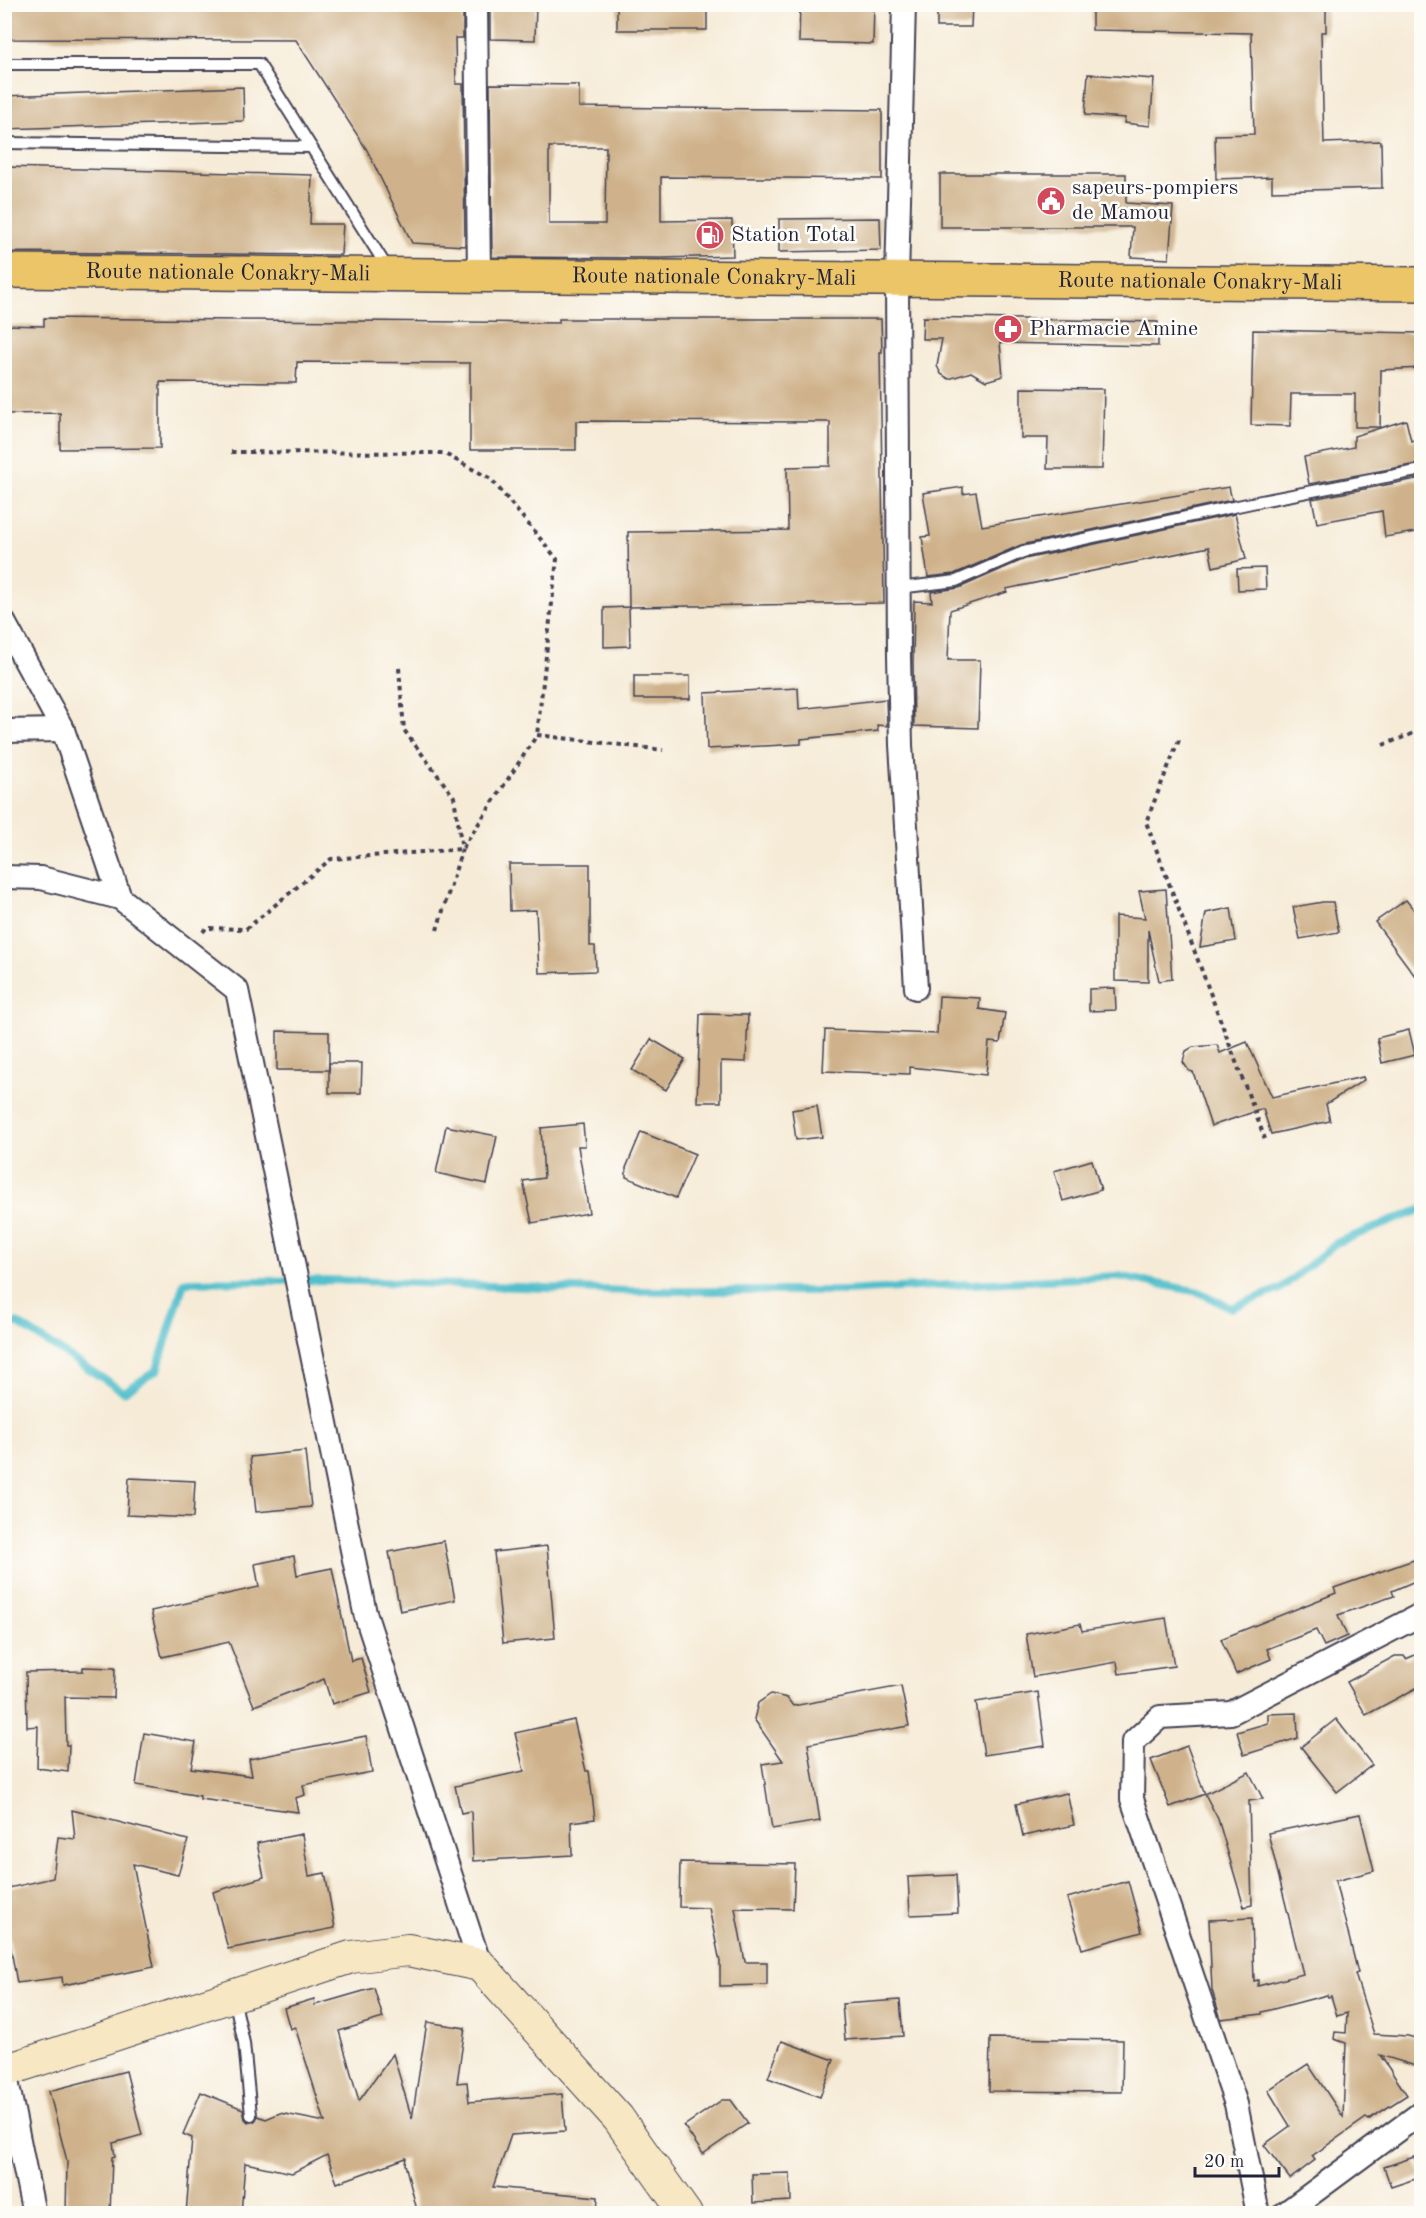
<svg xmlns="http://www.w3.org/2000/svg" width="1426" height="2218" viewBox="0 0 1426 2218" font-family="'Old Standard TT',serif">
  <style>
    .lines { fill: none; stroke-linecap: round; stroke-linejoin: round }
    .stream { stroke: #52bfcc; stroke-width: 8 }
    .building { fill: #cfb28b; fill-rule: evenodd }
    .lane-casing { stroke: #424052; stroke-width: 14 }
    .street-casing { stroke: #424052; stroke-width: 26 }
    .secondary-casing { stroke: #424052; stroke-width: 34 }
    .highway-casing { stroke: #424052; stroke-width: 36 }
    .path { stroke: #424052; stroke-width: 4; stroke-dasharray: 4.5 4.5; stroke-linecap: butt }
    .lane { stroke: #fff; stroke-width: 10 }
    .street { stroke: #fff; stroke-width: 22 }
    .secondary { stroke: #f7e8c3; stroke-width: 32 }
    .highway { stroke: #ecc569; stroke-width: 33 }
    .labels { text-anchor: middle; dominant-baseline: central; stroke-width: 5; stroke-linejoin: round; paint-order: stroke }
    .poi-label { font-size: 22px; fill: #22223b; stroke: #fdfcf7; text-anchor: start }
    .street-label { font-size: 22px; fill: #22223b; stroke: #fdfcf7 }
  </style>
  <rect width="100%" height="100%" fill="#fdfcf7"/>
  <filter id="ink" filterUnits="userSpaceOnUse"><feTurbulence type="fractalNoise" baseFrequency=".0167" numOctaves="2"/><feDisplacementMap in="SourceGraphic" scale="12" xChannelSelector="R" yChannelSelector="G"/><feConvolveMatrix kernelMatrix="1 2 1 2 8 2 1 2 1" color-interpolation-filters="sRGB"/></filter>
  <filter id="wash" filterUnits="userSpaceOnUse"><feTurbulence type="fractalNoise" baseFrequency=".008" numOctaves="4" result="noise"/><feDisplacementMap in="SourceGraphic" scale="24" xChannelSelector="R" yChannelSelector="G"/><feGaussianBlur stdDeviation="1.35" result="paint"/><feColorMatrix in="noise" values="0 0 0 0 0 0 0 0 0 0 0 0 0 0 0 0 0 1.4 0 .05"/><feComposite in="paint" operator="in"/></filter>
  <g filter="url(#wash)">
    <rect width="100%" height="100%" fill="#f6ebd7"/>
    <g class="lines">
      <path class="stream" d="M 4,1326 L 17,1323 L 124,1392 L 157,1370 L 184,1282 L 330,1280 L 628,1291 L 845,1291 L 1118,1276 L 1199,1292 L 1231,1308 L 1280,1289 L 1336,1243 L 1422,1209"/>
    </g>
    <g id="blocks">
      <g class="building">
        <path d="M 4,4 L 463,4 L 463,38 L 455,38 L 456,84 L 463,84 L 465,246 L 412,243 L 367,150 L 296,40 L 4,39 Z"/>
        <path d="M 490,4 L 536,4 L 535,40 L 490,39 Z"/>
        <rect x="617" y="4" width="90" height="26"/>
        <path d="M 800,4 L 874,4 L 873,44 L 799,42 Z"/>
        <path d="M 937,4 L 972,4 L 971,27 L 937,27 Z"/>
        <path d="M 1092,4 L 1326,4 L 1326,32 L 1321,32 L 1324,143 L 1381,141 L 1382,188 L 1272,191 L 1272,177 L 1216,179 L 1215,135 L 1254,134 L 1251,33 L 1092,30 Z"/>
        <path d="M 1088,74 L 1154,79 L 1150,126 L 1124,123 L 1125,118 L 1085,115 Z"/>
        <path d="M 490,84 L 579,85 L 579,107 L 882,110 L 882,179 L 661,177 L 661,221 L 732,220 L 733,256 L 661,258 L 492,257 ZM 549,147 L 606,147 L 605,224 L 549,224 Z"/>
        <path d="M 243,87 L 244,121 L 4,129 L 4,96 Z"/>
        <path d="M 4,167 L 312,175 L 310,224 L 343,224 L 341,255 L 4,252 Z"/>
        <path d="M 940,174 L 1126,174 L 1126,203 L 1173,206 L 1169,259 L 1131,257 L 1133,227 L 940,227 Z"/>
        <path d="M 880,218 L 881,250 L 779,252 L 779,219 Z"/>
        <path d="M 923,317 L 1158,322 L 1158,346 L 1000,343 L 1003,376 L 986,381 L 971,372 L 949,379 L 941,374 L 937,366 L 942,339 L 922,339 Z"/>
        <path d="M 44,318 L 559,323 L 559,319 L 881,319 L 882,352 L 880,352 L 884,603 L 629,607 L 630,646 L 604,647 L 604,608 L 629,607 L 628,532 L 788,530 L 787,467 L 830,466 L 830,422 L 576,421 L 576,450 L 470,450 L 470,363 L 297,362 L 296,383 L 160,382 L 160,448 L 60,449 L 60,413 L 4,414 L 4,325 L 44,326 Z"/>
        <path d="M 1253,330 L 1422,333 L 1422,368 L 1381,370 L 1380,427 L 1355,427 L 1355,394 L 1291,394 L 1290,426 L 1251,425 Z"/>
        <path d="M 1021,388 L 1104,389 L 1102,469 L 1047,469 L 1048,438 L 1021,438 Z"/>
        <path d="M 1406,420 L 1411,441 L 1422,438 L 1422,463 L 1309,484 L 1304,457 L 1354,447 L 1354,436 Z"/>
        <path d="M 1422,478 L 1422,531 L 1385,537 L 1382,511 L 1317,523 L 1312,499 Z"/>
        <path d="M 963,487 L 963,494 L 976,492 L 982,526 L 1229,487 L 1232,500 L 1021,545 L 954,574 L 928,577 L 922,537 L 930,536 L 923,493 Z"/>
        <path d="M 1235,514 L 1246,559 L 1213,567 L 1209,547 L 1006,589 L 1007,592 L 950,610 L 948,660 L 980,660 L 978,728 L 914,726 L 913,662 L 914,601 L 932,602 L 931,592 L 959,588 L 1025,559 Z"/>
        <path d="M 1265,568 L 1266,589 L 1238,590 L 1237,569 Z"/>
        <rect x="634" y="676" width="56" height="23"/>
        <path d="M 798,688 L 799,709 L 886,699 L 887,726 L 877,725 L 878,731 L 801,739 L 801,744 L 707,749 L 705,693 Z"/>
        <path d="M 509,864 L 590,864 L 590,946 L 595,946 L 596,971 L 539,973 L 536,910 L 510,911 Z"/>
        <path d="M 1166,889 L 1172,979 L 1159,981 L 1148,930 L 1148,982 L 1115,981 L 1115,916 L 1145,918 L 1139,891 Z"/>
        <path d="M 1406,900 L 1422,920 L 1422,947 L 1415,976 L 1375,922 Z"/>
        <path d="M 1323,902 L 1333,902 L 1339,932 L 1300,939 L 1293,907 Z"/>
        <path d="M 1231,908 L 1236,941 L 1200,947 L 1206,913 Z"/>
        <path d="M 1115,988 L 1116,1010 L 1089,1011 L 1089,989 Z"/>
        <path d="M 939,996 L 980,998 L 979,1009 L 1005,1013 L 1000,1043 L 989,1042 L 986,1075 L 910,1067 L 910,1074 L 823,1071 L 825,1030 L 937,1034 Z"/>
        <path d="M 700,1014 L 748,1015 L 746,1062 L 721,1061 L 721,1102 L 697,1102 Z"/>
        <path d="M 1409,1030 L 1415,1055 L 1382,1063 L 1377,1038 Z"/>
        <path d="M 277,1031 L 329,1032 L 329,1070 L 277,1070 Z"/>
        <path d="M 651,1039 L 685,1059 L 666,1090 L 632,1070 Z"/>
        <path d="M 1247,1042 L 1272,1097 L 1363,1077 L 1364,1080 L 1326,1104 L 1330,1121 L 1271,1134 L 1263,1109 L 1211,1126 L 1193,1072 L 1189,1071 L 1183,1062 L 1186,1051 L 1193,1047 L 1217,1045 L 1220,1053 Z"/>
        <path d="M 329,1063 L 362,1063 L 361,1093 L 329,1093 Z"/>
        <path d="M 817,1106 L 822,1137 L 796,1140 L 792,1110 Z"/>
        <path d="M 583,1124 L 585,1146 L 578,1146 L 589,1213 L 532,1223 L 523,1181 L 544,1178 L 541,1128 Z"/>
        <path d="M 446,1126 L 497,1136 L 487,1184 L 436,1173 Z"/>
        <path d="M 641,1132 L 695,1154 L 676,1198 L 626,1177 L 626,1168 Z"/>
        <path d="M 1092,1160 L 1101,1190 L 1063,1201 L 1054,1171 Z"/>
        <path d="M 305,1451 L 311,1507 L 256,1512 L 250,1457 Z"/>
        <path d="M 129,1478 L 195,1481 L 193,1518 L 127,1515 Z"/>
        <path d="M 444,1541 L 455,1600 L 400,1611 L 389,1552 Z"/>
        <path d="M 547,1546 L 555,1638 L 503,1643 L 494,1552 Z"/>
        <path d="M 294,1556 L 297,1575 L 332,1568 L 351,1661 L 361,1658 L 371,1692 L 332,1704 L 324,1679 L 254,1706 L 229,1642 L 162,1657 L 151,1611 L 259,1587 L 255,1564 Z"/>
        <path d="M 1422,1557 L 1422,1578 L 1392,1591 L 1394,1596 L 1338,1615 L 1347,1636 L 1324,1646 L 1316,1630 L 1267,1649 L 1271,1659 L 1236,1674 L 1221,1639 L 1336,1593 L 1334,1588 Z"/>
        <path d="M 1166,1618 L 1174,1666 L 1119,1674 L 1117,1662 L 1033,1677 L 1026,1634 L 1080,1624 L 1082,1631 Z"/>
        <path d="M 1422,1652 L 1422,1685 L 1366,1715 L 1347,1682 L 1395,1656 L 1404,1656 L 1406,1659 Z"/>
        <path d="M 83,1667 L 115,1668 L 114,1698 L 65,1697 L 66,1745 L 69,1745 L 68,1772 L 37,1768 L 38,1726 L 27,1727 L 26,1672 L 83,1671 Z"/>
        <path d="M 901,1686 L 909,1726 L 808,1744 L 820,1821 L 772,1829 L 762,1764 L 783,1761 L 754,1719 L 758,1703 L 771,1694 L 787,1698 L 793,1706 Z"/>
        <path d="M 1038,1692 L 1045,1746 L 984,1755 L 976,1702 Z"/>
        <path d="M 1297,1713 L 1298,1738 L 1244,1755 L 1237,1732 L 1268,1723 L 1268,1714 Z"/>
        <path d="M 1336,1719 L 1372,1765 L 1337,1792 L 1301,1747 Z"/>
        <path d="M 574,1720 L 586,1771 L 589,1771 L 595,1819 L 571,1822 L 572,1855 L 473,1861 L 471,1811 L 461,1813 L 455,1786 L 524,1771 L 515,1733 Z"/>
        <path d="M 144,1733 L 196,1742 L 191,1768 L 252,1776 L 249,1759 L 366,1736 L 372,1772 L 303,1785 L 305,1795 L 295,1798 L 298,1812 L 200,1799 L 200,1796 L 136,1785 Z"/>
        <path d="M 1187,1746 L 1205,1794 L 1170,1807 L 1151,1760 Z"/>
        <path d="M 1249,1772 L 1263,1799 L 1249,1801 L 1252,1905 L 1244,1907 L 1218,1819 L 1205,1794 Z"/>
        <path d="M 1067,1793 L 1074,1825 L 1023,1836 L 1016,1804 Z"/>
        <path d="M 72,1810 L 188,1840 L 178,1875 L 133,1864 L 154,1967 L 63,1985 L 62,1977 L 17,1983 L 4,1911 L 4,1889 L 53,1878 L 58,1837 L 75,1839 Z"/>
        <path d="M 1360,1814 L 1374,1871 L 1335,1881 L 1358,1973 L 1355,1974 L 1374,2034 L 1408,2036 L 1422,2040 L 1422,2068 L 1380,2055 L 1407,2095 L 1368,2120 L 1366,2118 L 1312,2156 L 1315,2160 L 1290,2179 L 1264,2145 L 1290,2126 L 1268,2090 L 1308,2064 L 1343,2117 L 1346,2043 L 1334,2039 L 1335,2032 L 1346,2033 L 1347,2013 L 1337,2016 L 1331,1996 L 1328,1997 L 1327,1995 L 1262,2012 L 1262,2014 L 1221,2019 L 1212,1990 L 1209,1920 L 1252,1918 L 1254,1981 L 1258,1980 L 1258,1986 L 1303,1974 L 1268,1833 Z"/>
        <path d="M 302,1834 L 309,1876 L 325,1873 L 335,1928 L 228,1949 L 213,1892 L 264,1877 L 257,1843 Z"/>
        <path d="M 680,1862 L 795,1864 L 793,1909 L 735,1908 L 745,1962 L 767,1962 L 767,1985 L 720,1986 L 720,1962 L 709,1908 L 679,1907 Z"/>
        <path d="M 956,1875 L 958,1913 L 910,1915 L 908,1877 Z"/>
        <path d="M 1128,1881 L 1142,1932 L 1082,1949 L 1067,1898 Z"/>
        <path d="M 374,1988 L 383,2018 L 339,2031 L 359,2101 L 393,2054 L 412,2119 L 427,2022 L 465,2028 L 457,2083 L 467,2082 L 469,2102 L 562,2094 L 565,2131 L 511,2135 L 493,2187 L 598,2197 L 597,2214 L 418,2214 L 405,2164 L 406,2158 L 337,2183 L 327,2155 L 292,2173 L 245,2163 L 241,2214 L 186,2214 L 192,2138 L 183,2134 L 201,2092 L 243,2109 L 245,2119 L 248,2122 L 255,2121 L 258,2116 L 266,2119 L 280,2113 L 325,2122 L 295,2027 L 290,2029 L 284,2008 L 314,1999 L 315,2005 Z"/>
        <path d="M 900,2000 L 903,2036 L 845,2040 L 842,2004 Z"/>
        <path d="M 990,2038 L 1123,2040 L 1122,2092 L 989,2091 Z"/>
        <path d="M 782,2041 L 834,2060 L 820,2097 L 768,2078 Z"/>
        <path d="M 126,2071 L 142,2135 L 113,2143 L 115,2156 L 112,2157 L 110,2214 L 66,2214 L 67,2161 L 49,2091 Z"/>
        <path d="M 722,2100 L 731,2100 L 748,2123 L 703,2154 L 684,2126 Z"/>
        <path d="M 1414,2157 L 1421,2177 L 1391,2187 L 1384,2167 Z"/>
        <path d="M 790,2173 L 791,2201 L 753,2203 L 752,2174 Z"/>
      </g>
    </g>
  </g>
  <g filter="url(#ink)">
    <use href="#blocks" fill-opacity="0" stroke="#424052" stroke-width="1.5"/>
    <g class="lines">
      <g class="lane-casing">
        <g id="lane">
          <path d="M 4,64 L 259,64 L 388,269"/>
          <path d="M 4,143 L 311,147"/>
          <path d="M 899,588 L 956,581 L 1023,552 L 1261,501 L 1422,470"/>
          <path d="M 234,1998 L 244,2043 L 251,2115"/>
        </g>
      </g>
      <g class="street-casing">
        <g id="street">
          <path d="M 476,4 L 479,275"/>
          <path d="M 904,4 L 897,279 L 899,656 L 901,745 L 916,988"/>
          <path d="M 4,622 L 63,730 L 120,898"/>
          <path d="M 4,731 L 63,730"/>
          <path d="M 4,877 L 41,878 L 120,898 L 237,990 L 365,1613 L 480,1965"/>
          <path d="M 5,2071 L 34,2214"/>
          <path d="M 1258,2214 L 1236,2104 L 1132,1799 L 1133,1742 L 1160,1717 L 1231,1713 L 1422,1614"/>
          <path d="M 1284,2214 L 1422,2112"/>
        </g>
      </g>
      <g class="secondary-casing">
        <path id="secondary" d="M 4,2071 L 351,1957 L 408,1950 L 480,1965 L 618,2118 L 686,2214"/>
      </g>
      <g class="highway-casing">
        <g id="highway">
          <path id="s1" d="M 4,271 L 1422,284"/>
        </g>
      </g>
      <g class="path">
        <path d="M 231,452 L 443,453 L 491,479 L 557,559 L 537,735"/>
        <path d="M 399,668 L 404,730 L 454,797 L 462,849 L 437,930"/>
        <path d="M 1179,740 L 1146,822 L 1265,1139"/>
        <path d="M 1383,745 L 1422,730"/>
        <path d="M 203,932 L 206,928 L 246,929 L 331,859 L 462,849 L 537,735 L 663,750"/>
      </g>
      <use href="#lane" class="lane"/>
      <use href="#street" class="street"/>
      <use href="#secondary" class="secondary"/>
      <use href="#highway" class="highway"/>
    </g>
  </g>
  <defs>
    <g id="civic-disc" transform="scale(1.5)"><circle r="9.5" fill="#d1495b" stroke="#fdfcf7"/><path d="M-.6-6.5H3V-4.5H.6V-3L4-1V1h2V6H-6V1h2V-1L-.6-3ZM-1.2 2.5V6h2.4V2.5Z" fill="#fff"/></g>
    <g id="fuel-disc" transform="scale(1.5)"><circle r="9.5" fill="#d1495b" stroke="#fdfcf7"/><path d="M-5.5-6h7V0h2V4h1.3V-2.5L3-4.5l.8-.8L6-3V5H2.5V1h-1V6h-7ZM-4.2-4.7v3.2H.2V-4.7Z" fill="#fff"/></g>
    <g id="pharmacy-disc" transform="scale(1.5)"><circle r="9.5" fill="#d1495b" stroke="#fdfcf7"/><path d="M-2-6h4v4h4v4h-4v4h-4v-4h-4v-4h4Z" fill="#fff"/></g>
  </defs>
  <g fill-rule="evenodd">
    <use href="#civic-disc" x="1051" y="201"/>
    <use href="#fuel-disc" x="710" y="235"/>
    <use href="#pharmacy-disc" x="1008" y="329"/>
  </g>
  <g class="labels">
    <g class="poi-label">
      <text x="1072" y="188">sapeurs-pompiers<tspan x="1072" dy="25">de Mamou</tspan></text>
      <text x="731" y="235">Station Total</text>
      <text x="1029" y="329">Pharmacie Amine</text>
    </g>
    <g class="street-label">
      <text stroke="none"><textPath href="#s1" startOffset="224">Route nationale Conakry-Mali</textPath></text>
      <text stroke="none"><textPath href="#s1" startOffset="710">Route nationale Conakry-Mali</textPath></text>
      <text stroke="none"><textPath href="#s1" startOffset="1196">Route nationale Conakry-Mali</textPath></text>
    </g>
  </g>
  <rect width="1426" height="2218" fill="none" stroke="#fdfcf7" stroke-width="24"/>
  <path d="M1195 2167v9h84v-9" fill="none" stroke="#22223b" stroke-width="3"/>
  <text x="1204" y="2167" font-size="18" fill="#22223b" stroke="#fdfcf7" stroke-width="4.5" paint-order="stroke">20 m</text>
</svg>
